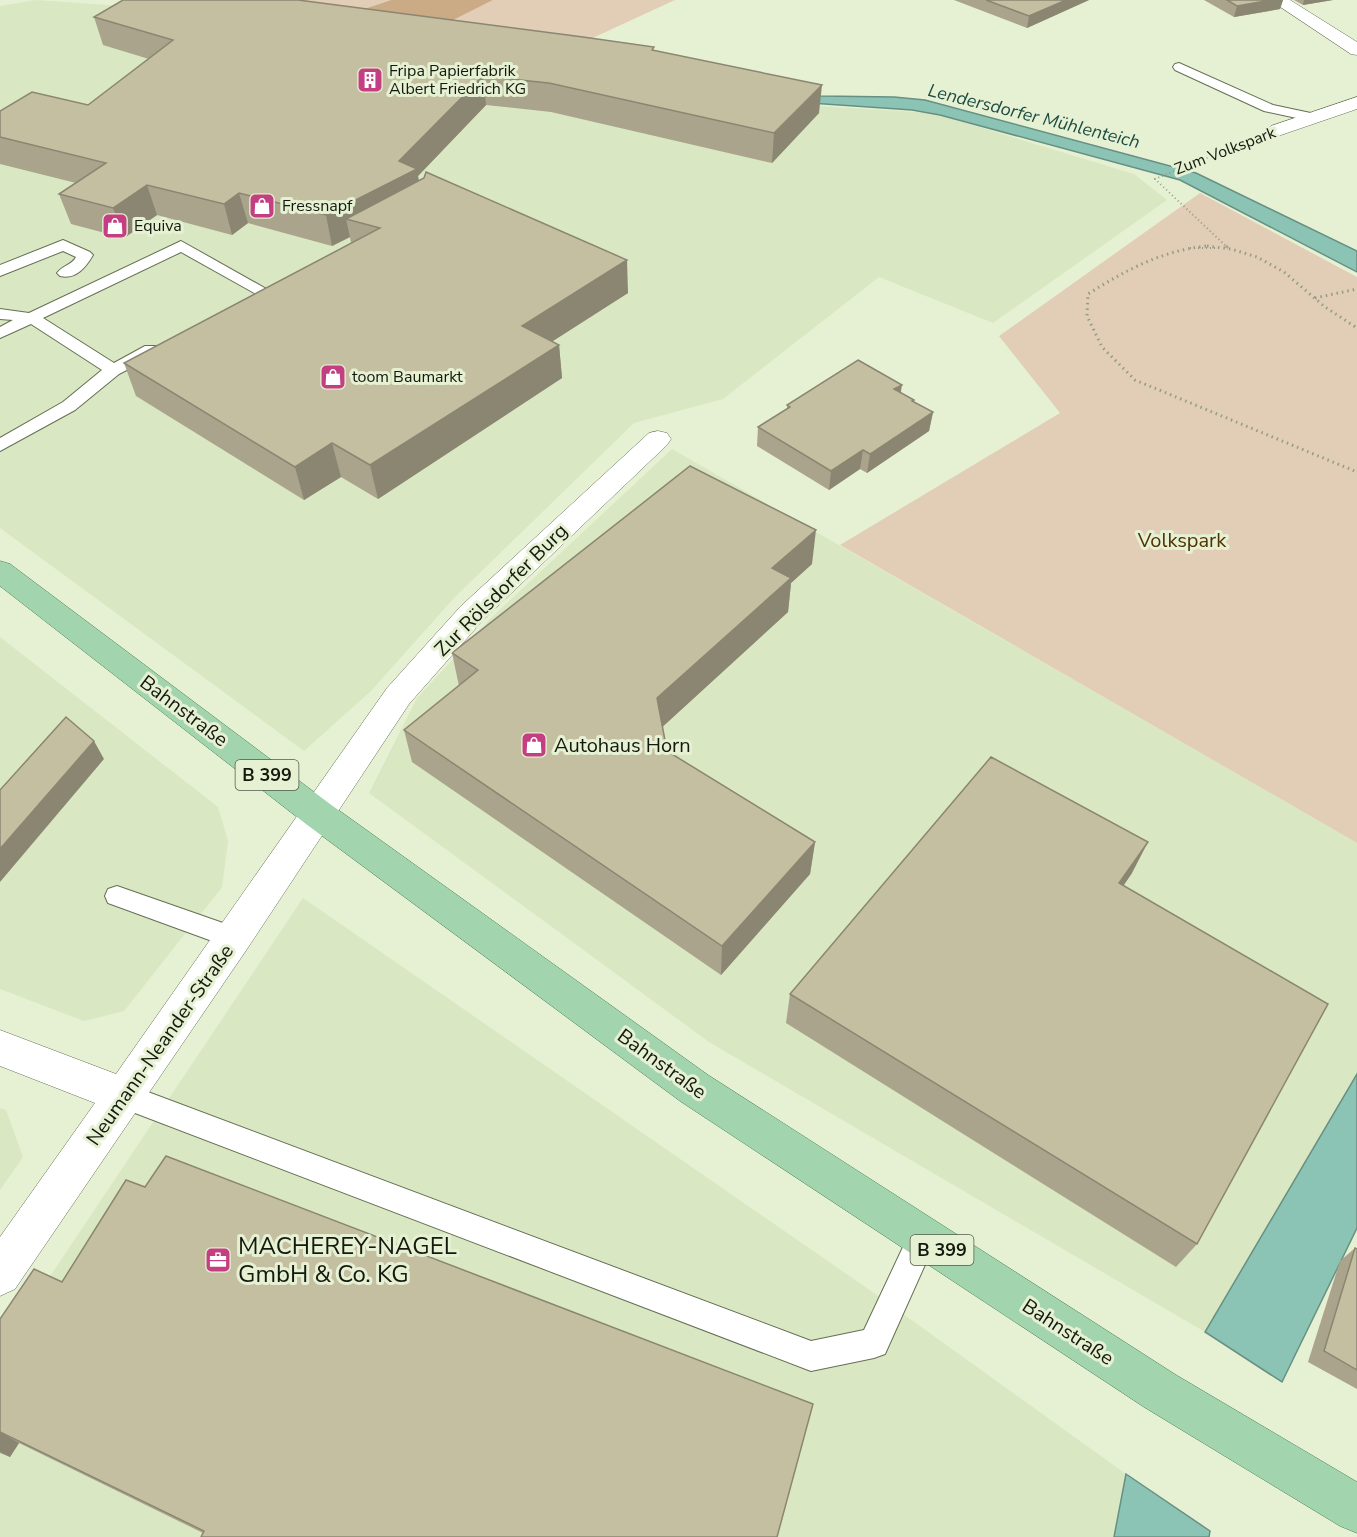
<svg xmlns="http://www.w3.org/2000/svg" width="1357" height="1537" viewBox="0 0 1357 1537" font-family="'Nunito Sans',sans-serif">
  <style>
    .built { fill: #d9e7c2 }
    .green { fill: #e2ceb7 }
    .forest { fill: #caab85 }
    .water { fill: #8bc4b5; stroke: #679083; stroke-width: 1.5 }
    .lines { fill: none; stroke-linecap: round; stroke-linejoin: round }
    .lane-casing { stroke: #656f55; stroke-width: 2 }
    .street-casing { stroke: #656f55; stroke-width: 1 }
    .primary-casing { stroke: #487f53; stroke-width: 1 }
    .path-far1 { stroke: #949c86; stroke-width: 2; stroke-dasharray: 1 3; stroke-linecap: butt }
    .path { stroke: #949c86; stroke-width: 3; stroke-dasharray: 1.5 4; stroke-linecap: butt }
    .lane { fill: #fff; fill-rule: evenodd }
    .street { fill: #fff; fill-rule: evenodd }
    .primary { fill: #a2d4ae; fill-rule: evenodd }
    .wall { fill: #a9a48b }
    .shaded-wall { fill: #8a8671 }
    .building { fill: #c5bfa2; stroke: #8a8671; stroke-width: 1.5 }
    .labels { text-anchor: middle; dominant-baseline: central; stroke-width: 6; stroke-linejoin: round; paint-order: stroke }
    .far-poi-label { font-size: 16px; fill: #14180e; stroke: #e6f1d3; text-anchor: start }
    .far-street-label { font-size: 16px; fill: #14180e; stroke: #e6f1d3 }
    .far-water-label { font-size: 18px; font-style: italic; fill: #1c4c42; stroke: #e6f1d3 }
    .shield { fill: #e6f1d3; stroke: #535949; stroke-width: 1.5 }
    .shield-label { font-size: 18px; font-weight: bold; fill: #14180e }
    .park-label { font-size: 20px; fill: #513200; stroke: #e6f1d3 }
    .street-label { font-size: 20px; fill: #14180e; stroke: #e6f1d3 }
    .poi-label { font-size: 20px; fill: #14180e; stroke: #e6f1d3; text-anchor: start }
    .near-poi-label { font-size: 24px; fill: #14180e; stroke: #e6f1d3; text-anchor: start }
  </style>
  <rect width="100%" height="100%" fill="#e6f1d3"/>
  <g class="built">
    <path d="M 36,0 L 210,12 L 769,103 L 933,113 L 1134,174 L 1167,200 L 993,323 L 879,277 L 723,399 L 634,423 L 454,598 L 371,691 L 304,751 L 0,528 L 0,6 Z"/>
    <path d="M 672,449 L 1357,843 L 1357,1074 L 1205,1332 L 709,1042 L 369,793 L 417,698 L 492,617 Z"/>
    <path d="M 0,637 L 218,807 L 228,841 L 222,887 L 124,1011 L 84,1021 L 0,989 Z"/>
    <path d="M 303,898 L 874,1293 L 1126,1474 L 1114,1537 L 0,1537 L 0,1351 Z"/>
    <path d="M 0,1108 L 6,1110 L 23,1157 L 0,1190 Z"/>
  </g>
  <g class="green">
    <path d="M 260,0 L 391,0 L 364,9 Z"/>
    <path d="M 493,0 L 675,0 L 584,42 L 452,20 Z"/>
    <path d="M 1200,193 L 1357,277 L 1357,843 L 840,545 L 1060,413 L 999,336 Z"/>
  </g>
  <path class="forest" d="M 192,0 L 364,9 L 391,0 L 493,0 L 453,20 L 547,36 Z"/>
  <g class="water">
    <path d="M 208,0 L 821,96 L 894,97 L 925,100 L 1196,173 L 1357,251 L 1357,272 L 1180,180 L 940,115 L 912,110 L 781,101 Z"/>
    <path d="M 1357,1074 L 1357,1228 L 1282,1382 L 1205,1332 Z"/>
    <path d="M 1126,1474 L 1210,1531 L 1209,1537 L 1114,1537 Z"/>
  </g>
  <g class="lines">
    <g class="lane-casing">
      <g id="lane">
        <path d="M 1179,63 L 1273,105 L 1320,115 L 1322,118 L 1315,122 L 1264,111 L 1175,70 L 1173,67 L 1175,64 Z"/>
        <path d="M 63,240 L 90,252 L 93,255 C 86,267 76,280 60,276 L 57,273 C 63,265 72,265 76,257 L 63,251 L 0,276 L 0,265 Z"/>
        <path d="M 181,241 L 270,291 L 268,294 L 256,294 L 181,252 L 43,318 L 114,363 L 145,346 L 157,346 L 159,350 L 157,354 L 119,374 L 75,410 L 0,451 L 0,438 L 63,402 L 102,370 L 31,324 L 0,338 L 0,327 L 13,320 L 0,319 L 0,309 L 29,313 Z"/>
        <path d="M 117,886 L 243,930 L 246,938 L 243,946 L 234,949 L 108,903 L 105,896 L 108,889 Z"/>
        <path d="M 124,1083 L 811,1341 L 864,1330 L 912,1228 L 922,1223 L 932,1228 L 937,1238 L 885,1354 L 874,1358 L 811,1371 L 114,1105 L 110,1096 L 114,1087 Z"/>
      </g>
    </g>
    <g class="street-casing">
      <g id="street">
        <path d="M 1270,0 L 1290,0 L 1357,42 L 1357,55 L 1351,54 Z"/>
        <path d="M 1357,97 L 1357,109 L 1278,136 L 1271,134 L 1268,130 L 1271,126 Z"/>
        <path d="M 658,431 L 667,433 L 671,439 L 667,445 L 483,620 L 409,704 L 247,949 L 15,1289 L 0,1296 L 0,1237 L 95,1103 L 0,1066 L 0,1030 L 116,1074 L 387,688 L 461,606 L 649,433 Z"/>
      </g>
    </g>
    <g class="primary-casing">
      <path id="primary" d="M 0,561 L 10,564 L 330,804 L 708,1075 L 1176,1375 L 1357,1482 L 1357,1533 L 1340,1526 L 1144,1407 L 680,1101 L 306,824 L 0,586 Z"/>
    </g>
    <g class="path-far1">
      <path d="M 1190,248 L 1221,248"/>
      <path d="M 1228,248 L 1155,179 L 1246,142"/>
    </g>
    <g class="path">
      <path d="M 1206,246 C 1161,251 1126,270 1088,294 L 1087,316 L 1102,347 L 1135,380 L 1357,472"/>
      <path d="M 1207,246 L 1231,249 L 1257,257 L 1284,272 L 1325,307 L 1357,328"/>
      <path d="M 1226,246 L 1229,249"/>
      <path d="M 1315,298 L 1357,289"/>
    </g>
    <use href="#lane" class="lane"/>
    <use href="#street" class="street"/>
    <use href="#primary" class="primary"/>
  </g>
  <g class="wall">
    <path d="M 954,0 L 1089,0 L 1027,28 Z"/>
    <path d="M 1204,0 L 1283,0 L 1280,9 L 1234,17 Z"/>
    <path d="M 1294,0 L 1333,0 L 1303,5 Z"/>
    <path d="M 94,17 L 654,51 L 819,113 L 772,163 L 551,112 L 486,105 L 418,176 L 419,181 L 628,293 L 552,341 L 559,345 L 562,378 L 378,499 L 341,477 L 304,500 L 136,396 L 124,363 L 351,243 L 350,237 L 332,246 L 248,223 L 232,235 L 157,215 L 124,238 L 71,224 L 59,194 L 76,183 L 0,164 L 0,111 L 88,105 L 149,59 L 103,45 Z"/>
    <path d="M 901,393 L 913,402 L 933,412 L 929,431 L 867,473 L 860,469 L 829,490 L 757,446 L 758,427 L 787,409 L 787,405 Z"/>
    <path d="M 812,564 L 791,583 L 788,612 L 662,727 L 667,751 L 815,842 L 810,874 L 721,975 L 412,762 L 404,730 L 459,686 L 452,653 Z"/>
    <path d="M 1132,873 L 1123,886 L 1197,1244 L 1176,1267 L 786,1023 L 790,994 Z"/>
    <path d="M 1355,1248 L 1357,1249 L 1357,1389 L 1308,1362 L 1340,1261 Z"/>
    <path d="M 62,1282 L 813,1404 L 203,1533 L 19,1443 L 10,1457 L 0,1453 L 0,1319 Z"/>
  </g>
  <g class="shaded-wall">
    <path d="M 1066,0 L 1089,0 L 1027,28 L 1029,16 Z"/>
    <path d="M 1271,0 L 1283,0 L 1280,9 L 1234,17 L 1237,6 Z"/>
    <path d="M 1304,0 L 1333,0 L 1303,5 Z"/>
    <path d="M 483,76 L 486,105 L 418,176 L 422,199 L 346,219 L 350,237 L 332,246 L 326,215 L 399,161 Z"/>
    <path d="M 822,85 L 819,113 L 772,163 L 774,133 Z"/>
    <path d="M 147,185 L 157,215 L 124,238 L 113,208 Z"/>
    <path d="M 239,193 L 248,223 L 232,235 L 224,204 Z"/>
    <path d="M 627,260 L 628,293 L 525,359 L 522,326 Z"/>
    <path d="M 559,345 L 562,378 L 378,499 L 370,465 Z"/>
    <path d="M 902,385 L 899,404 L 894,389 Z"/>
    <path d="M 933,412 L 929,431 L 867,473 L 870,454 Z"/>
    <path d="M 332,443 L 341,477 L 304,500 L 295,467 Z"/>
    <path d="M 863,450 L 860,469 L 829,490 L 831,471 Z"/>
    <path d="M 816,530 L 812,564 L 791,583 L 788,612 L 658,731 L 657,698 L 772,568 Z"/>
    <path d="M 94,741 L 104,759 L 0,882 L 0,849 Z"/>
    <path d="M 815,842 L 810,874 L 721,975 L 722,946 Z"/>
    <path d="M 1148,842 L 1132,873 L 1104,914 L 1119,883 Z"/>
    <path d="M 0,1432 L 19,1443 L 10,1457 L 0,1452 Z"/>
  </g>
  <g class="building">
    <path d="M 123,0 L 298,0 L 583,37 L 654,47 L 652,50 L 822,85 L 774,133 L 549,83 L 483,76 L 399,161 L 417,169 L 326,215 L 239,193 L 224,204 L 147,185 L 113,208 L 59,194 L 106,163 L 0,137 L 0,111 L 32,92 L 88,105 L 173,40 L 94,17 Z"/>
    <path d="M 986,0 L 1066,0 L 1029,16 Z"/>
    <path d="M 1227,0 L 1271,0 L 1237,6 Z"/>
    <path d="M 426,172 L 627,260 L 522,326 L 559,345 L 370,465 L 332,443 L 295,467 L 124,363 L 380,228 L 346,219 L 424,178 Z"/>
    <path d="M 858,360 L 902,385 L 894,389 L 914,400 L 912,401 L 933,412 L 870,454 L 863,450 L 831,471 L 758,427 L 790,407 L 787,405 Z"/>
    <path d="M 690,466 L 816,530 L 772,568 L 791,578 L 657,698 L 667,751 L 815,842 L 722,946 L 404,730 L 478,670 L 452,653 Z"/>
    <path d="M 66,717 L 94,741 L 0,849 L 0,790 Z"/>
    <path d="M 991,757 L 1148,842 L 1119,883 L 1328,1004 L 1197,1244 L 790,994 Z"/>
    <path d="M 166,1156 L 813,1404 L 777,1537 L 201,1537 L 204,1531 L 0,1432 L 0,1319 L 34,1269 L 62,1282 L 126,1180 L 145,1187 Z"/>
    <path d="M 1355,1248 L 1357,1249 L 1357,1370 L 1324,1351 Z"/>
  </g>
  <defs>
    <g id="building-square" transform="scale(1.35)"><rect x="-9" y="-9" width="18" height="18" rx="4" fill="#c43f81" stroke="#e6f1d3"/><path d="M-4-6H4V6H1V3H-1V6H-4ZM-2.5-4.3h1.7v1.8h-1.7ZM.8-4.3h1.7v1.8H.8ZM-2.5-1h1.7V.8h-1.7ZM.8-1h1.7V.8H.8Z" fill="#fff"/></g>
    <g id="shop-square" transform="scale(1.35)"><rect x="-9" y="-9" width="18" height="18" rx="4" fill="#c43f81" stroke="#e6f1d3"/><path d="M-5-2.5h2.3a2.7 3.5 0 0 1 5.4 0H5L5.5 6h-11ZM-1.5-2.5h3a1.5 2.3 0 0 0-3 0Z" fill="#fff"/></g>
    <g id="office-square" transform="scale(1.35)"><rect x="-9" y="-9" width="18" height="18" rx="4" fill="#c43f81" stroke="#e6f1d3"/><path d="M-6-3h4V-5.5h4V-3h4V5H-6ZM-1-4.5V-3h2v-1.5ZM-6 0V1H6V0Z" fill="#fff"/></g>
  </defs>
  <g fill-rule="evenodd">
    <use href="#building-square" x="370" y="80"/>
    <use href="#shop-square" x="262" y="206"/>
    <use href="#shop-square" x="115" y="226"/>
    <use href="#shop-square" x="333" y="377"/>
    <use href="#shop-square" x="534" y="745"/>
    <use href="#office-square" x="218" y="1260"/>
  </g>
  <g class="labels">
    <g class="far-poi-label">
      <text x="389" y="71">Fripa Papierfabrik<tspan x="389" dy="18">Albert Friedrich KG</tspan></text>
      <text x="282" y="206">Fressnapf</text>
      <text x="134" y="226">Equiva</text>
      <text x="352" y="377">toom Baumarkt</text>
    </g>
    <g class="far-street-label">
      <text transform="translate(1225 151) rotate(-21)">Zum Volkspark</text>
    </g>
    <g class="far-water-label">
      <text transform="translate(1034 116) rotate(14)">Lendersdorfer Mühlenteich</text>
    </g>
    <g class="shield">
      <rect x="235.5" y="760" width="63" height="30" rx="4.5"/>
      <rect x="910.5" y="1235" width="63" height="30" rx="4.5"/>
    </g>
    <g class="shield-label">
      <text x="267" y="775">B 399</text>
      <text x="942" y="1250">B 399</text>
    </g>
    <g class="park-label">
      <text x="1182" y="540">Volkspark</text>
    </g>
    <g class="street-label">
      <text transform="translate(501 590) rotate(-45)">Zur Rölsdorfer Burg</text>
      <text transform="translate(184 711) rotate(37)">Bahnstraße</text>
      <text transform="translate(160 1045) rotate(-55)">Neumann-Neander-Straße</text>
      <text transform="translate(662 1064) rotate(36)">Bahnstraße</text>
      <text transform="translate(1068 1332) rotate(33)">Bahnstraße</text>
    </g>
    <g class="poi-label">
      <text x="554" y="745">Autohaus Horn</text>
    </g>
    <g class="near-poi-label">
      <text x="238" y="1246">MACHEREY-NAGEL<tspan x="238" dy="28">GmbH &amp; Co. KG</tspan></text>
    </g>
  </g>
</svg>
